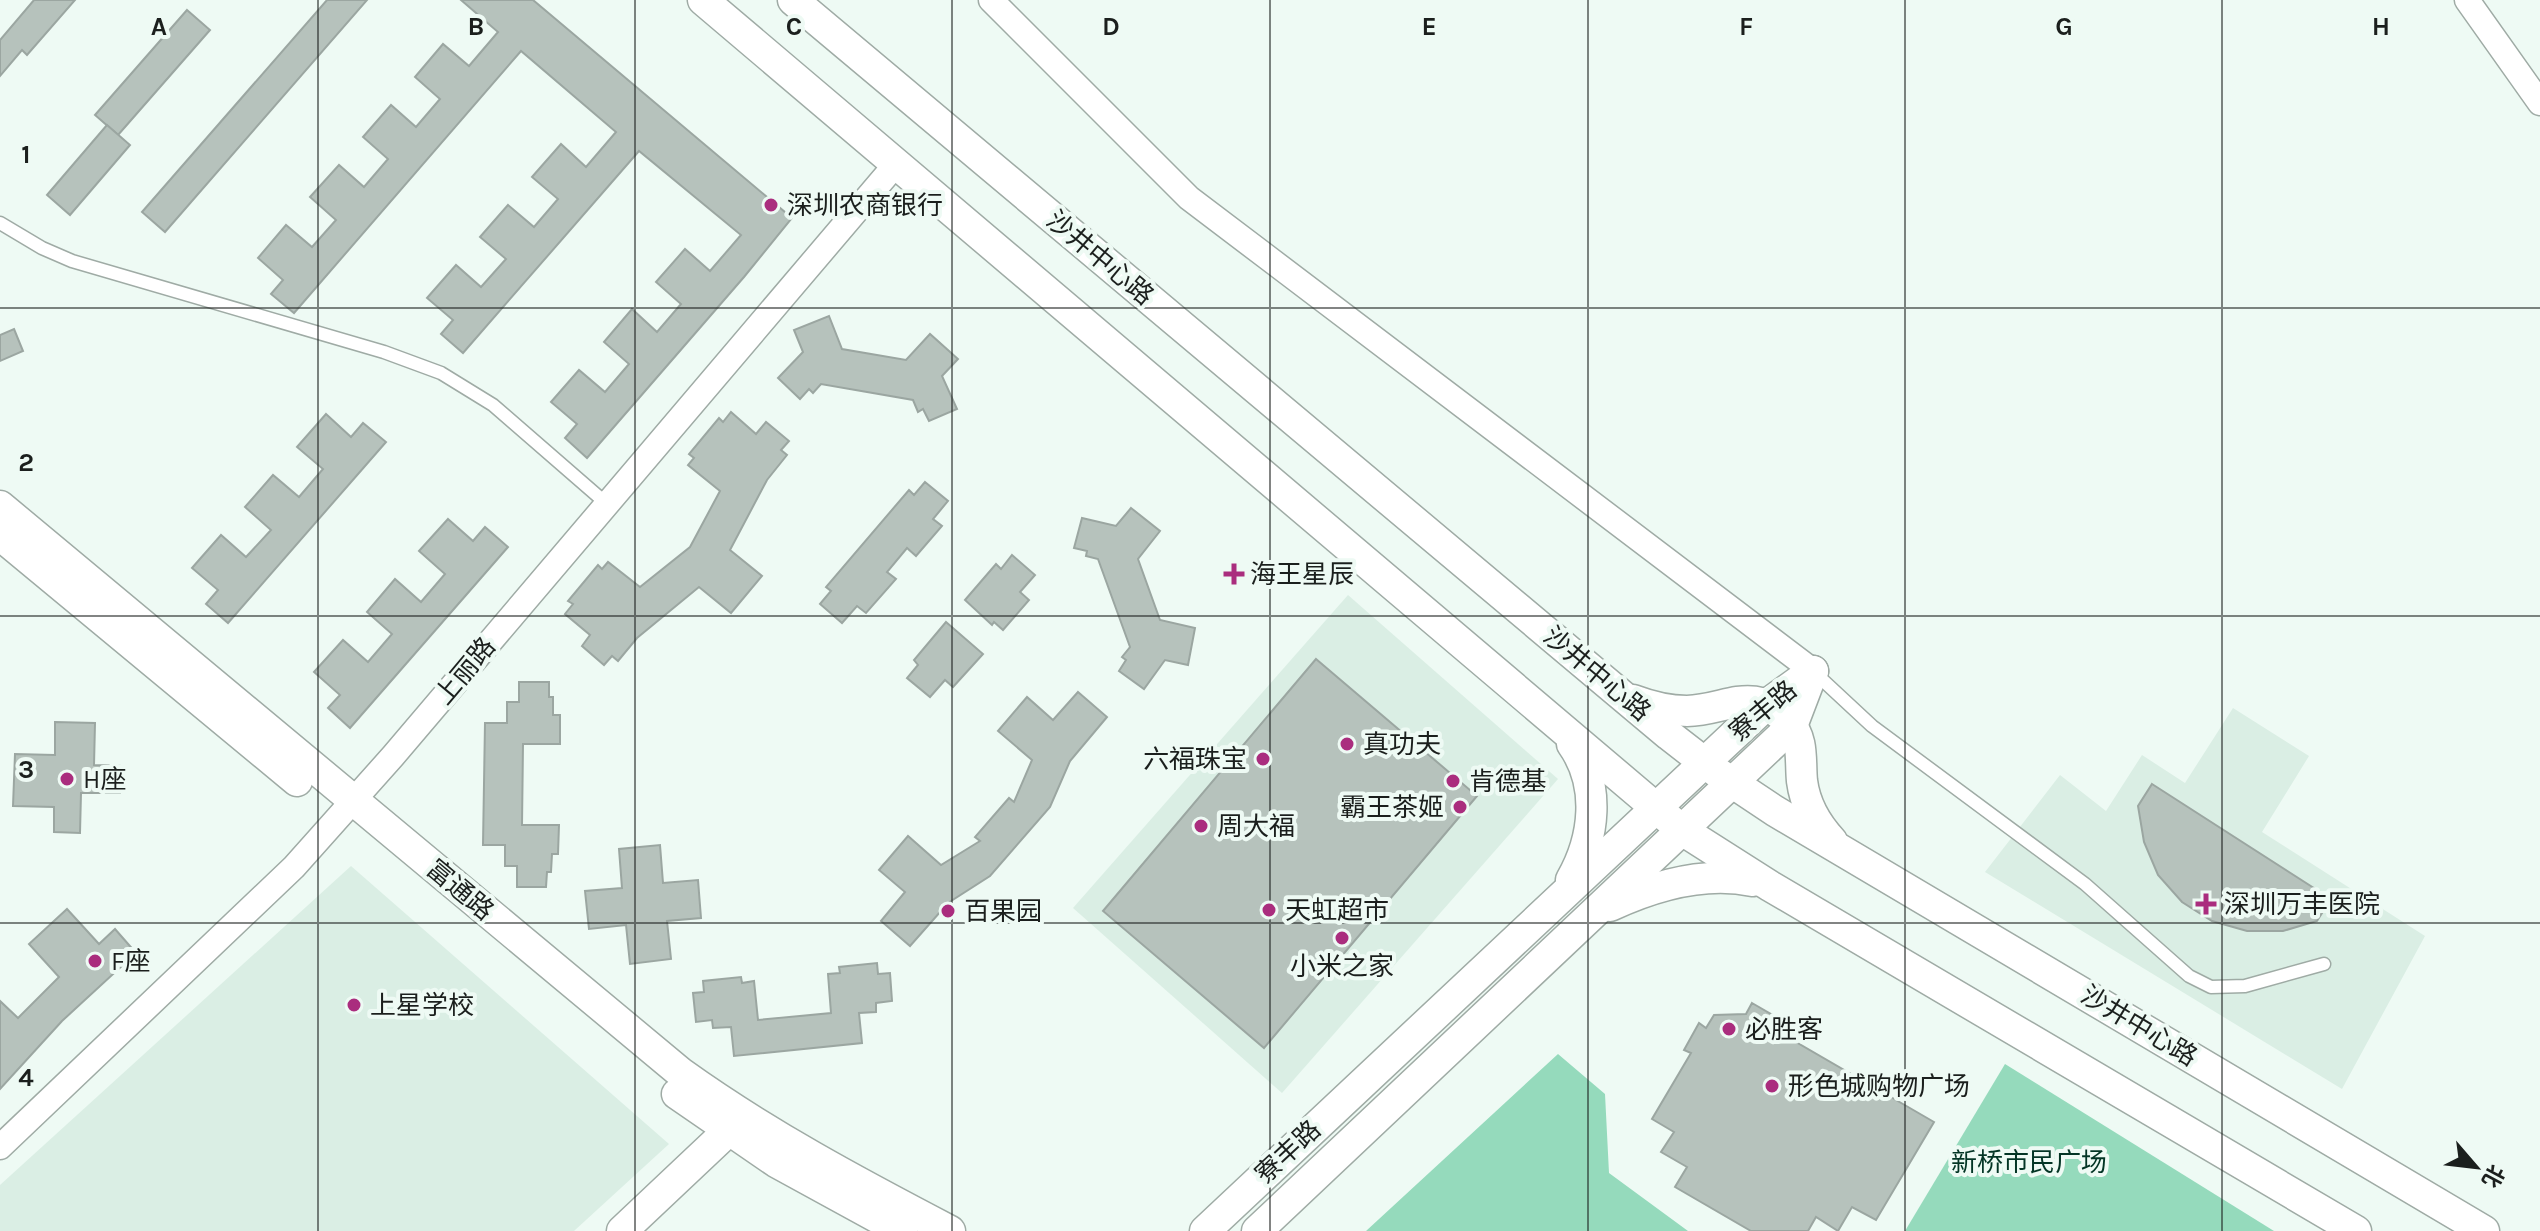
<svg xmlns="http://www.w3.org/2000/svg" width="2540" height="1231" viewBox="0 0 2540 1231" font-family="Karla,'Noto Sans SC',sans-serif">
  <style>
    .built { fill: #daeee4 }
    .green { fill: #95dabc }
    .building { fill: #b6c2bc; stroke: #9ba6a1; stroke-width: 2 }
    .lines { fill: none; stroke-linecap: round; stroke-linejoin: round }
    .service-casing { stroke: #9faba5; stroke-width: 15 }
    .minor-casing { stroke: #9faba5; stroke-width: 27 }
    .tertiary-casing { stroke: #9faba5; stroke-width: 33 }
    .service { stroke: #fff; stroke-width: 12 }
    .minor { stroke: #fff; stroke-width: 24 }
    .tertiary { stroke: #fff; stroke-width: 30 }
    .grid { fill: none; stroke: #1b1f1d; stroke-width: 2; stroke-opacity: 0.55 }
    .poi-dot { fill: #aa2d7e; stroke: #eefaf4; stroke-width: 3 }
    .labels { text-anchor: middle; dominant-baseline: central; stroke-width: 8; stroke-linejoin: round; paint-order: stroke }
    .poi-label { font-size: 26px; fill: #1b1f1d; stroke: #eefaf4; text-anchor: start }
    .street-label { font-size: 26px; fill: #1b1f1d; stroke: #eefaf4 }
    .park-label { font-size: 26px; fill: #033525; stroke: #eefaf4 }
    .grid-label { font-size: 26px; text-anchor: middle; font-weight: bold; fill: #1b1f1d; stroke: #eefaf4; stroke-width: 8; stroke-linejoin: round; paint-order: stroke }
  </style>
  <rect width="100%" height="100%" fill="#eefaf4"/>
  <g class="built">
    <path d="M 1348,595 L 1558,779 L 1282,1093 L 1073,908 Z"/>
    <path d="M 2233,708 L 2309,756 L 2262,832 L 2425,936 L 2342,1089 L 1985,872 L 2060,775 L 2106,811 L 2142,755 L 2185,783 Z"/>
    <path d="M 351,866 L 669,1144 L 574,1231 L 0,1231 L 0,1185 Z"/>
  </g>
  <g class="green">
    <path d="M 1558,1054 L 1605,1094 L 1609,1173 L 1688,1231 L 1366,1231 Z"/>
    <path d="M 2005,1064 L 2274,1231 L 1905,1231 Z"/>
  </g>
  <g class="building">
    <path d="M 34,0 L 75,0 L 27,55 L 22,50 L 0,76 L 0,40 Z"/>
    <path d="M 327,0 L 367,0 L 165,232 L 142,212 Z"/>
    <path d="M 461,0 L 533,0 L 792,218 L 744,277 L 587,458 L 565,438 L 577,424 L 551,402 L 579,370 L 605,392 L 629,364 L 604,342 L 632,309 L 657,332 L 681,304 L 656,282 L 685,249 L 710,271 L 741,235 L 639,151 L 463,353 L 441,334 L 453,320 L 427,298 L 456,265 L 481,287 L 506,259 L 480,237 L 508,205 L 534,227 L 558,199 L 532,177 L 561,144 L 586,167 L 616,132 L 521,51 L 294,313 L 271,294 L 283,280 L 258,258 L 286,225 L 312,247 L 336,220 L 310,197 L 339,165 L 364,187 L 388,159 L 363,137 L 391,105 L 416,127 L 440,99 L 415,77 L 443,44 L 469,66 L 498,32 Z"/>
    <path d="M 187,10 L 210,30 L 118,135 L 95,115 Z"/>
    <path d="M 107,125 L 130,145 L 70,215 L 47,195 Z"/>
    <path d="M 829,316 L 842,349 L 906,360 L 930,334 L 958,359 L 942,376 L 957,409 L 929,421 L 923,409 L 918,412 L 913,400 L 821,384 L 813,393 L 809,389 L 800,399 L 778,378 L 803,352 L 794,330 Z"/>
    <path d="M 14,329 L 23,351 L 0,361 L 0,335 Z"/>
    <path d="M 731,412 L 756,434 L 766,422 L 789,441 L 781,450 L 787,455 L 767,480 L 730,550 L 762,576 L 731,613 L 699,587 L 637,638 L 618,661 L 612,656 L 604,665 L 582,646 L 590,635 L 565,614 L 573,604 L 568,601 L 598,565 L 602,569 L 608,562 L 640,587 L 690,547 L 720,491 L 688,465 L 694,458 L 689,454 L 719,418 L 723,422 Z"/>
    <path d="M 326,414 L 351,437 L 363,423 L 386,442 L 228,623 L 206,604 L 218,590 L 192,568 L 221,535 L 246,557 L 271,530 L 245,507 L 273,475 L 299,497 L 323,469 L 297,447 Z"/>
    <path d="M 925,482 L 948,501 L 933,519 L 942,526 L 916,556 L 907,548 L 887,572 L 896,579 L 866,613 L 857,606 L 842,623 L 820,604 L 831,591 L 826,587 L 909,490 L 914,495 Z"/>
    <path d="M 1131,508 L 1160,531 L 1138,559 L 1160,620 L 1195,628 L 1188,665 L 1165,660 L 1144,689 L 1119,671 L 1126,660 L 1122,657 L 1130,647 L 1098,559 L 1086,556 L 1087,551 L 1074,548 L 1082,518 L 1116,526 Z"/>
    <path d="M 448,519 L 473,541 L 485,527 L 508,547 L 350,728 L 328,708 L 340,695 L 314,672 L 343,640 L 368,662 L 392,634 L 367,612 L 395,579 L 421,602 L 445,574 L 419,551 Z"/>
    <path d="M 1012,555 L 1035,575 L 1020,592 L 1029,600 L 1003,630 L 994,622 L 992,625 L 965,600 L 996,564 L 1001,569 Z"/>
    <path d="M 946,622 L 983,654 L 953,687 L 945,680 L 930,697 L 907,678 L 918,665 L 914,660 Z"/>
    <path d="M 1316,659 L 1477,796 L 1264,1048 L 1103,911 Z"/>
    <path d="M 519,682 L 549,682 L 549,697 L 553,697 L 553,715 L 560,715 L 560,744 L 523,744 L 522,825 L 559,825 L 558,854 L 552,854 L 551,872 L 547,872 L 546,887 L 517,887 L 517,866 L 505,866 L 505,845 L 483,845 L 485,723 L 507,723 L 507,702 L 519,702 Z"/>
    <path d="M 1078,692 L 1107,717 L 1070,761 L 1050,807 L 990,876 L 948,903 L 910,946 L 881,921 L 905,892 L 879,870 L 908,836 L 941,865 L 980,841 L 975,837 L 1009,798 L 1014,802 L 1032,760 L 998,731 L 1027,697 L 1053,720 Z"/>
    <path d="M 55,722 L 95,723 L 94,765 L 121,766 L 120,793 L 81,793 L 80,833 L 54,832 L 54,807 L 13,806 L 15,754 L 55,755 Z"/>
    <path d="M 2152,784 L 2331,899 L 2317,921 L 2283,931 L 2247,931 L 2212,921 L 2182,902 L 2158,875 L 2144,842 L 2138,806 Z"/>
    <path d="M 660,845 L 663,883 L 698,880 L 701,918 L 667,921 L 671,959 L 630,964 L 626,925 L 589,929 L 585,891 L 622,888 L 619,849 Z"/>
    <path d="M 67,909 L 99,944 L 115,929 L 136,953 L 62,1021 L 0,1089 L 0,1001 L 18,1018 L 59,977 L 29,944 Z"/>
    <path d="M 877,963 L 878,974 L 890,973 L 892,1001 L 876,1003 L 876,1012 L 859,1013 L 862,1043 L 734,1056 L 731,1027 L 713,1028 L 712,1020 L 696,1022 L 693,993 L 704,992 L 703,981 L 741,977 L 742,983 L 754,981 L 758,1020 L 831,1013 L 828,974 L 840,973 L 839,967 Z"/>
    <path d="M 1752,1003 L 1783,1021 L 1777,1031 L 1934,1122 L 1876,1220 L 1852,1207 L 1838,1231 L 1816,1217 L 1808,1231 L 1751,1231 L 1675,1187 L 1687,1167 L 1661,1152 L 1674,1132 L 1652,1119 L 1691,1053 L 1684,1050 L 1699,1023 L 1706,1028 L 1714,1015 L 1746,1014 Z"/>
  </g>
  <g class="lines">
    <g class="service-casing">
      <g id="service">
        <path d="M 0,223 L 42,248 L 72,261 L 384,352 L 441,373 L 493,405 L 607,504"/>
        <path d="M 1815,673 L 1872,726 L 2085,884 L 2189,976 L 2211,987 L 2245,986 L 2324,964"/>
      </g>
    </g>
    <g class="minor-casing">
      <g id="minor">
        <path d="M 991,0 L 1189,198 L 1813,671"/>
        <path d="M 2467,0 L 2540,103"/>
        <path d="M 0,1147 L 294,867 L 393,756 L 896,164"/>
      </g>
    </g>
    <g class="tertiary-casing">
      <g id="tertiary">
        <path d="M 703,0 L 1682,830 L 1770,886 L 2356,1231"/>
        <path d="M 793,0 L 1669,735 L 1718,773 L 1775,811 L 2484,1231"/>
        <path d="M 0,506 L 681,1073 C 766,1134 858,1183 950,1231"/>
        <path d="M 0,535 L 297,781"/>
        <path d="M 1633,700 C 1649,706 1669,711 1687,711 C 1728,710 1754,683 1789,723 C 1804,739 1800,761 1802,781 C 1805,804 1816,824 1832,841"/>
        <path d="M 1571,880 C 1595,838 1601,785 1572,744"/>
        <path d="M 1610,906 C 1653,886 1705,871 1753,881"/>
        <path d="M 677,1094 L 776,1162 L 902,1231"/>
        <path d="M 622,1231 L 728,1131"/>
        <path d="M 1205,1231 L 1766,705 L 1813,671"/>
        <path d="M 1257,1231 L 1792,726 L 1813,671"/>
      </g>
    </g>
    <use href="#service" class="service"/>
    <use href="#minor" class="minor"/>
    <use href="#tertiary" class="tertiary"/>
  </g>
  <path class="grid" d="M 318,0 L 318,1231M 635,0 L 635,1231M 952,0 L 952,1231M 1270,0 L 1270,1231M 1588,0 L 1588,1231M 1905,0 L 1905,1231M 2222,0 L 2222,1231M 0,308 L 2540,308M 0,616 L 2540,616M 0,923 L 2540,923"/>
  <g class="poi-dot">
    <circle cx="771" cy="205" r="8"/>
    <path d="M1230 562h8v8h8v8h-8v8h-8v-8h-8v-8h8z"/>
    <circle cx="1347" cy="744" r="8"/>
    <circle cx="1263" cy="759" r="8"/>
    <circle cx="67" cy="779" r="8"/>
    <circle cx="1453" cy="781" r="8"/>
    <circle cx="1460" cy="807" r="8"/>
    <circle cx="1201" cy="826" r="8"/>
    <path d="M2202 892h8v8h8v8h-8v8h-8v-8h-8v-8h8z"/>
    <circle cx="1269" cy="910" r="8"/>
    <circle cx="948" cy="911" r="8"/>
    <circle cx="1342" cy="938" r="8"/>
    <circle cx="95" cy="961" r="8"/>
    <circle cx="354" cy="1005" r="8"/>
    <circle cx="1729" cy="1029" r="8"/>
    <circle cx="1772" cy="1086" r="8"/>
  </g>
  <g class="labels">
    <g class="poi-label">
      <text x="787" y="205">深圳农商银行</text>
      <text x="1250" y="574">海王星辰</text>
      <text x="1363" y="744">真功夫</text>
      <text x="1247" y="759" text-anchor="end">六福珠宝</text>
      <text x="83" y="779">H座</text>
      <text x="1469" y="781">肯德基</text>
      <text x="1444" y="807" text-anchor="end">霸王茶姬</text>
      <text x="1217" y="826">周大福</text>
      <text x="2224" y="904">深圳万丰医院</text>
      <text x="1285" y="910">天虹超市</text>
      <text x="964" y="911">百果园</text>
      <text x="111" y="961">F座</text>
      <text x="1342" y="966" text-anchor="middle">小米之家</text>
      <text x="370" y="1005">上星学校</text>
      <text x="1745" y="1029">必胜客</text>
      <text x="1788" y="1086">形色城购物广场</text>
    </g>
    <g class="street-label">
      <text transform="translate(1100 258) rotate(40)">沙井中心路</text>
      <text transform="translate(465 671) rotate(-50)">上丽路</text>
      <text transform="translate(1597 674) rotate(40)">沙井中心路</text>
      <text transform="translate(1763 711) rotate(-40)">寮丰路</text>
      <text transform="translate(460 890) rotate(40)">富通路</text>
      <text transform="translate(2139 1026) rotate(31)">沙井中心路</text>
      <text transform="translate(1288 1152) rotate(-43)">寮丰路</text>
    </g>
    <g class="park-label">
      <text x="2029" y="1162">新桥市民广场</text>
    </g>
  </g>
  <g class="grid-label">
    <text x="159" y="35">A</text>
    <text x="476" y="35">B</text>
    <text x="794" y="35">C</text>
    <text x="1111" y="35">D</text>
    <text x="1429" y="35">E</text>
    <text x="1746" y="35">F</text>
    <text x="2064" y="35">G</text>
    <text x="2381" y="35">H</text>
    <text x="26" y="163">1</text>
    <text x="26" y="471">2</text>
    <text x="26" y="778">3</text>
    <text x="26" y="1086">4</text>
  </g>
  <g transform="translate(2476 1167) rotate(118)" stroke="#eefaf4" stroke-width="6" paint-order="stroke">
  <path d="M0-6L14 30L0 20L-14 30Z" fill="#1b1f1d"/>
  <text y="-12" font-size="22" font-weight="bold" text-anchor="middle" fill="#1b1f1d">北</text>
  </g>
</svg>
